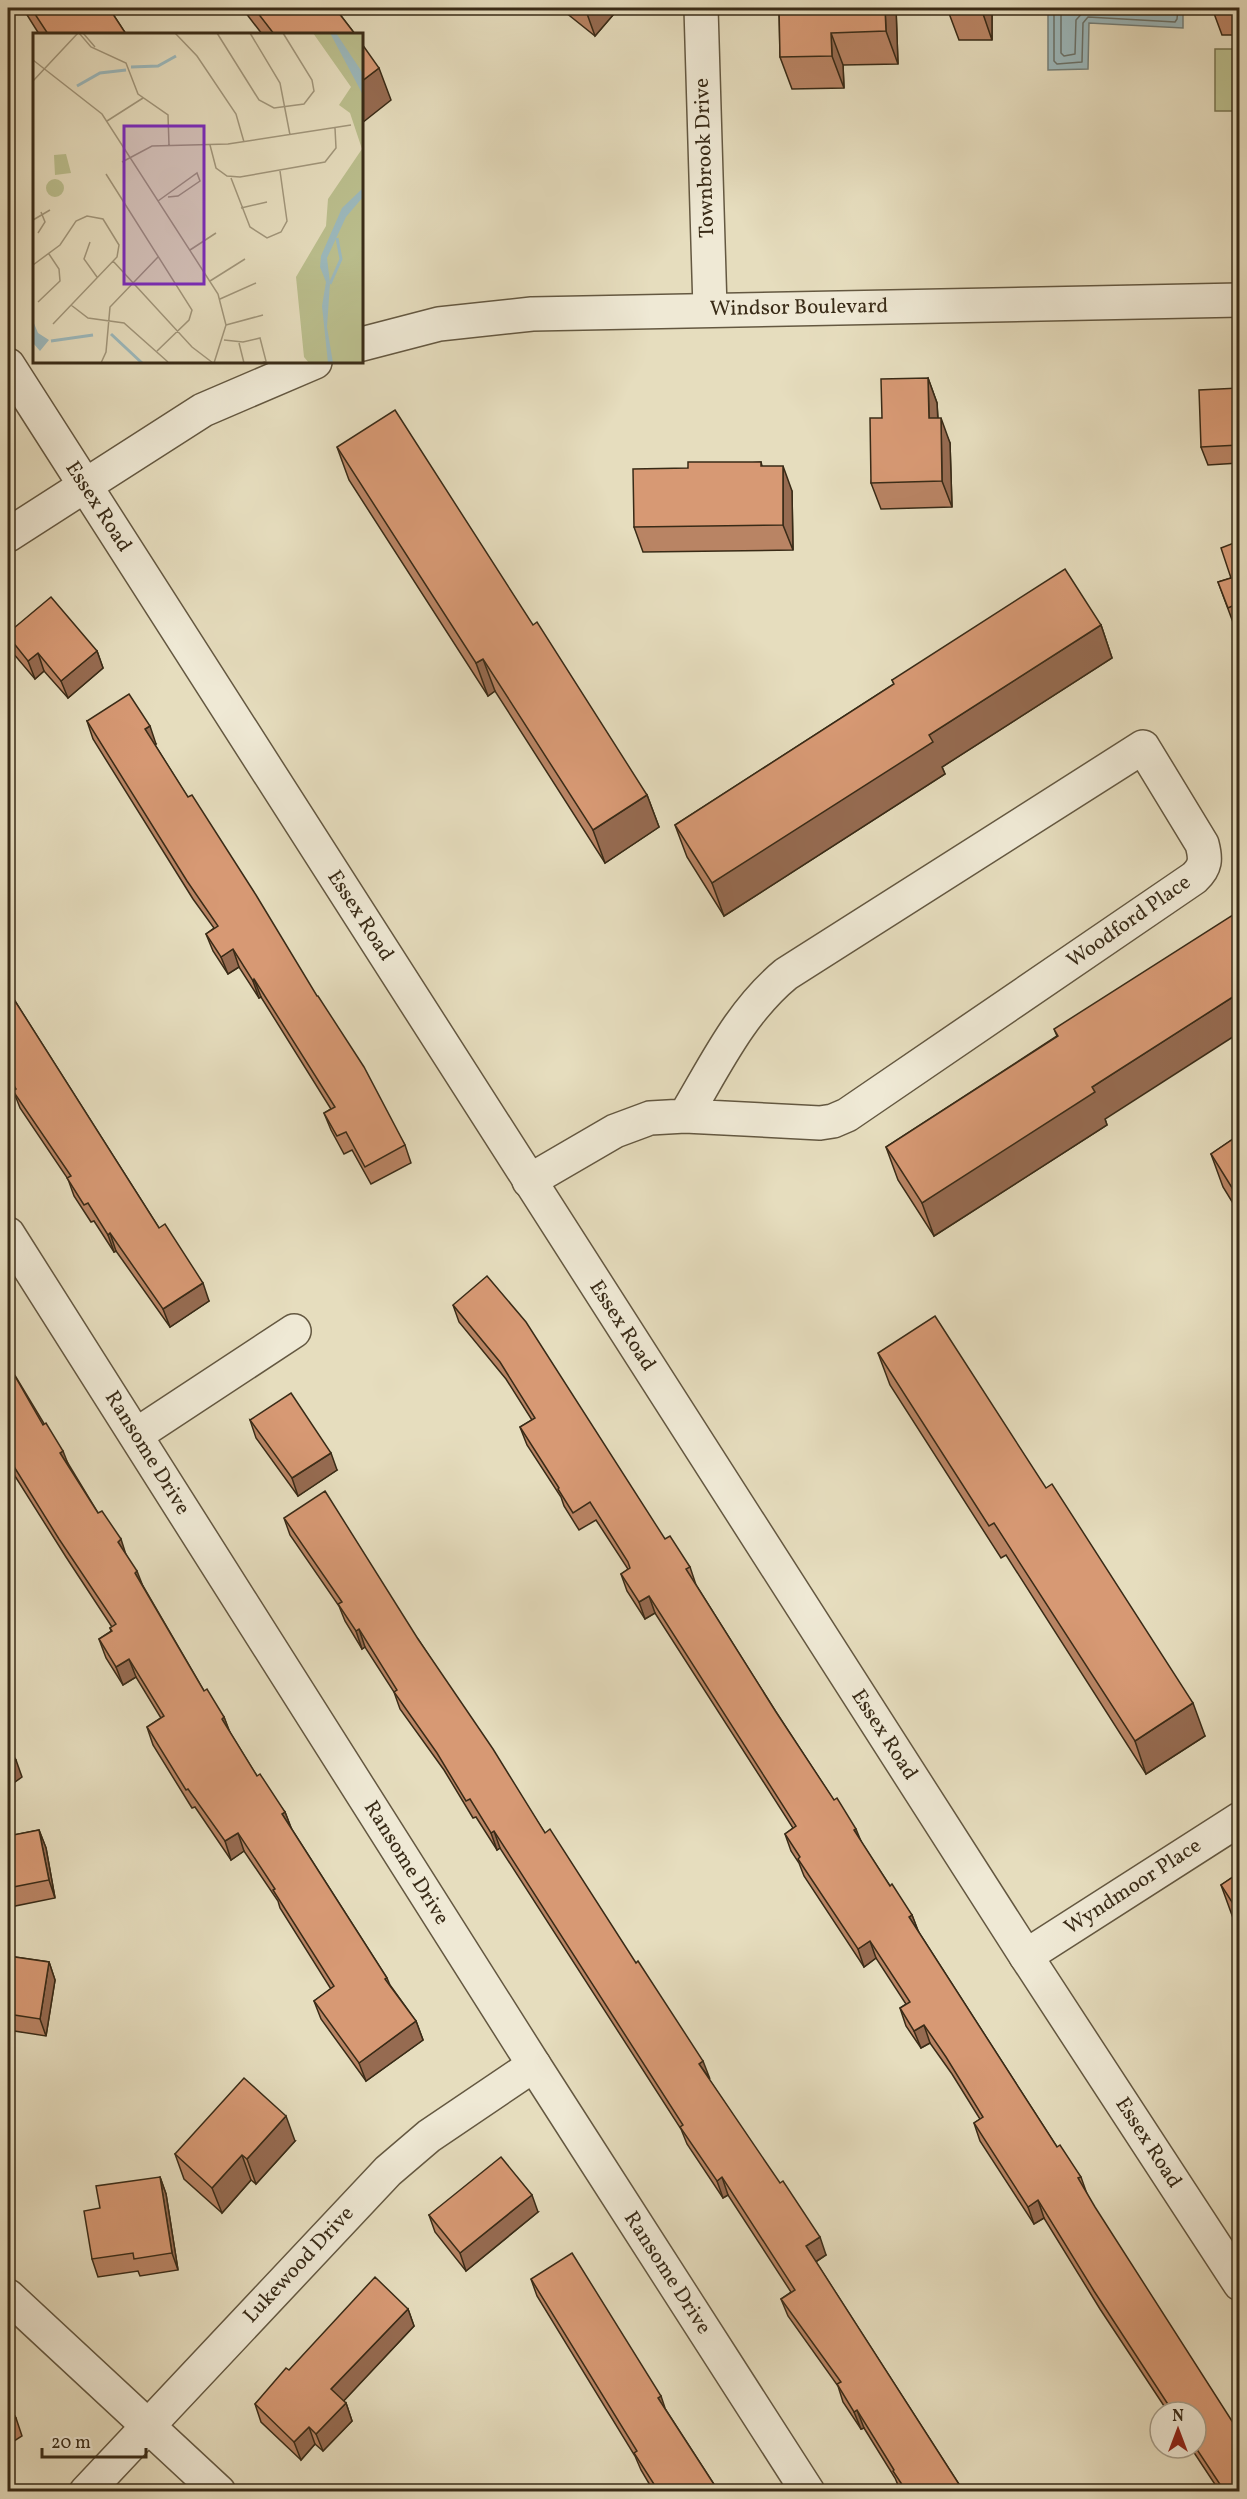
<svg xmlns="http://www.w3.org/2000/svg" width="1247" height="2499" viewBox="0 0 1247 2499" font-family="Vollkorn,serif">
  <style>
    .green { fill: #bbbf8e; stroke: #7a7552; stroke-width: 1.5 }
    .water { fill: #9cb9bd; stroke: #74807b; stroke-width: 1.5 }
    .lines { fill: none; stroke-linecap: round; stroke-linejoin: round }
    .shore { stroke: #6a726a; stroke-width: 1.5 }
    .minor-casing { stroke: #645841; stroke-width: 36 }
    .minor { stroke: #efe9d5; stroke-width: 33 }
    .wall { fill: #b98464; stroke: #392b17; stroke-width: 1.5 }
    .shaded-wall { fill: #966b51; stroke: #392b17; stroke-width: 1.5 }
    .building { fill: #d79974; stroke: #392b17; stroke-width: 1.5 }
    .labels { text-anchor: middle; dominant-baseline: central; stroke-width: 5; stroke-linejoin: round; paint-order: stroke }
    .street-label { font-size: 21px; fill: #392b17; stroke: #efe9d5 }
    .inset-river { fill: none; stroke: #9cb9bd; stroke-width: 3 }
    .inset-road { fill: none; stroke: #a1967b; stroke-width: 1.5 }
    .view { fill: #7b2cbf; fill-opacity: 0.15; stroke: #7b2cbf; stroke-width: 3 }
    .inset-edge { fill: none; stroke: #392b17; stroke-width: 3 }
  </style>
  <rect width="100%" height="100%" fill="#e6ddbe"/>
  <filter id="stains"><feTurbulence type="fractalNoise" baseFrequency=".00333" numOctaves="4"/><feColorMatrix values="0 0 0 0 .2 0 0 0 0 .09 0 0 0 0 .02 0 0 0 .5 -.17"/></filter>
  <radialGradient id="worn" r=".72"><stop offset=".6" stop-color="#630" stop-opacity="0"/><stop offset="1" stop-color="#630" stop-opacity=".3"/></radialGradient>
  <rect class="green" x="1215" y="49" width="24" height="62"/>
  <path class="water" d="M 1048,8 L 1183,8 L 1183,28 L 1089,23 L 1088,69 L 1048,70 Z"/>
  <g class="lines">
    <g class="shore">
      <path d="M 1054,8 L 1054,61 L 1057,64 L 1082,62 L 1083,23 L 1088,17 L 1175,22 L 1177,19 L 1178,8"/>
      <path d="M 1061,8 L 1061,53 L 1064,56 L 1075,54 L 1076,20 L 1085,10 L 1167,14 L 1170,8"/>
    </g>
    <g class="minor-casing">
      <g id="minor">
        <path d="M 701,8 L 710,309"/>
        <path d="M 362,344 L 439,324 L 532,314 L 1240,300"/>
        <path d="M 8,365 L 1026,1956 L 1240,2284"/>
        <path d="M 8,535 L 203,410 L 315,362"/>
        <path d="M 529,1181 L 615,1131 L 650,1118 L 685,1116 C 715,1066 740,1012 786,974 L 1143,747 L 1202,844 C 1206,859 1206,867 1194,878 L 847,1115 L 833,1121 L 820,1123 L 685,1116"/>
        <path d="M 8,1234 L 534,2065 L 808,2492"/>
        <path d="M 136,1435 L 294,1331"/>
        <path d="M 1026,1956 L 1240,1819"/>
        <path d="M 8,2296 L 219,2492"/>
        <path d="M 86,2492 L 388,2171 L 429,2136 L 534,2065"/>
      </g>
    </g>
    <use href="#minor" class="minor"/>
  </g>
  <g class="wall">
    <path d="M 16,8 L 109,8 L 126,34 L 39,34 L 24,10 L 19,13 Z"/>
    <path d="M 242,8 L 335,8 L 355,34 L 262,34 Z"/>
    <path d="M 560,8 L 619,8 L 595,36 Z"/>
    <path d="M 779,8 L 896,8 L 898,64 L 843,65 L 844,88 L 792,89 L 780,57 Z"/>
    <path d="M 947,8 L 991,8 L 992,11 L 992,40 L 959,40 Z"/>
    <path d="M 1212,8 L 1239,8 L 1239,35 L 1222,35 Z"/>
    <path d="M 928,378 L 937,403 L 938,418 L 950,443 L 952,507 L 881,509 L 871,483 L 882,418 Z"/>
    <path d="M 1239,388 L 1239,463 L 1208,465 L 1201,447 Z"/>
    <path d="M 337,447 L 647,795 L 659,827 L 605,863 L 495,691 L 488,696 L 349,480 Z"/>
    <path d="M 761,462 L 762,466 L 792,491 L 793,550 L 643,552 L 634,527 L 688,468 Z"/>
    <path d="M 1239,541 L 1239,623 L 1234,625 L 1218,582 L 1231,578 Z"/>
    <path d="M 1101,625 L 1112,658 L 942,767 L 945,774 L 724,916 L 687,857 L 675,825 L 894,684 L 892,680 Z"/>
    <path d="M 8,633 L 97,651 L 103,668 L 68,698 L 44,671 L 35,679 L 12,652 L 8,639 Z"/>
    <path d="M 87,721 L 156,744 L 155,745 L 405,1145 L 411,1163 L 371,1184 L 352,1150 L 344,1154 L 331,1130 L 324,1113 L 331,1109 L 261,997 L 259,998 L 239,967 L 228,974 L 213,951 L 206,934 L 214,928 L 193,899 L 93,739 Z"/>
    <path d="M 8,990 L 159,1228 L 209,1301 L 170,1327 L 116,1251 L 114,1252 L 94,1221 L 91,1222 L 74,1196 L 68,1179 L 20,1108 L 15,1095 L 8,1085 Z"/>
    <path d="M 1054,1029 L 1105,1119 L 1107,1125 L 934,1236 L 898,1180 L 886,1147 L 1057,1036 Z"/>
    <path d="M 1239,1135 L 1239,1213 L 1223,1187 L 1211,1154 Z"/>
    <path d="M 453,1305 L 690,1567 L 696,1585 L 776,1712 L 890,1886 L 912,1915 L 918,1931 L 1057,2147 L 1081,2177 L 1087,2194 L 1239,2492 L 1220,2492 L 1191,2448 L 1196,2448 L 1196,2412 L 1168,2412 L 1100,2309 L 1044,2218 L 1034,2224 L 980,2141 L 974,2123 L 980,2119 L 952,2074 L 930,2043 L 921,2048 L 906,2026 L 900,2008 L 906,2004 L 876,1958 L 864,1967 L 804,1876 L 799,1863 L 791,1851 L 785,1834 L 793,1828 L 655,1613 L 645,1619 L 627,1591 L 621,1574 L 628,1569 L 596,1520 L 579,1530 L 564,1506 L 561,1497 L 527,1445 L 520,1427 L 532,1420 L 506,1379 L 459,1322 Z"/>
    <path d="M 878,1353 L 1205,1736 L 1146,1774 L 1006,1555 L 1001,1558 L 890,1385 Z"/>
    <path d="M 8,1364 L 98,1513 L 126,1555 L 143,1586 L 204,1691 L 224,1717 L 229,1731 L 257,1776 L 285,1812 L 291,1828 L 387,1978 L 390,1985 L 416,2021 L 423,2040 L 366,2081 L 321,2019 L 314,2001 L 331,1989 L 280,1908 L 278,1901 L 244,1851 L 231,1860 L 195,1807 L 192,1808 L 153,1745 L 147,1727 L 161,1718 L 136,1677 L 123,1685 L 106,1658 L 99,1639 L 111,1631 L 110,1628 L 112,1627 L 66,1557 L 8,1465 Z"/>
    <path d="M 250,1420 L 337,1470 L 298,1496 L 256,1438 Z"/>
    <path d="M 284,1518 L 418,1639 L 545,1833 L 826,2255 L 816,2262 L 964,2492 L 901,2492 L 895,2478 L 864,2428 L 861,2429 L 843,2402 L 838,2386 L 788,2316 L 781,2299 L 791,2292 L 728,2195 L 723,2198 L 687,2144 L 681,2129 L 500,1848 L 497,1850 L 476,1817 L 473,1818 L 444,1770 L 400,1709 L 394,1692 L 365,1647 L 362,1649 L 345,1621 L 339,1606 L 290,1535 Z"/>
    <path d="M 39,1830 L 46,1848 L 55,1898 L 10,1907 L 8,1899 L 8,1836 Z"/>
    <path d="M 1239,1873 L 1239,1927 L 1233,1918 L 1221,1885 Z"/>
    <path d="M 8,1956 L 49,1962 L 55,1980 L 46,2036 L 8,2030 Z"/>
    <path d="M 295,2141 L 256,2184 L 251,2180 L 222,2213 L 184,2179 L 175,2154 Z"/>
    <path d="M 160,2177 L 166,2194 L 178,2270 L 140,2276 L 138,2271 L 98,2277 L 92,2259 L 100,2208 Z"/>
    <path d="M 538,2212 L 466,2271 L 435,2232 L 429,2215 Z"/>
    <path d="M 531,2279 L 666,2410 L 719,2492 L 654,2492 L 641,2470 L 635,2456 L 537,2296 Z"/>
    <path d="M 408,2309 L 414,2326 L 343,2401 L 346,2403 L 352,2421 L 323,2451 L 315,2444 L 301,2460 L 261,2422 L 255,2404 L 289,2370 Z"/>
    <path d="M 8,2404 L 16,2418 L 22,2436 L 8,2445 Z"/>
  </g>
  <g class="shaded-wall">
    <path d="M 17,8 L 23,8 L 24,10 L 19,13 Z"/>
    <path d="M 585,8 L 619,8 L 595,36 Z"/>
    <path d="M 885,8 L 896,8 L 898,64 L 886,31 Z"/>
    <path d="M 981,8 L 991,8 L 992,11 L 992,40 Z"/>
    <path d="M 831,33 L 843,65 L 844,88 L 832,56 Z"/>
    <path d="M 379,68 L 391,100 L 362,123 L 362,81 Z"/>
    <path d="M 928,378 L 937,403 L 939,443 L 929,418 Z"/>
    <path d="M 941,418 L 950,443 L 952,507 L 942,481 Z"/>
    <path d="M 783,466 L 792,491 L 793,550 L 783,525 Z"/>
    <path d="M 1101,625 L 1112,658 L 942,767 L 945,774 L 724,916 L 712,883 L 929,735 Z"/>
    <path d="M 97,651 L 103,668 L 68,698 L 61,681 Z"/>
    <path d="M 38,653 L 44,671 L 35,679 L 28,661 Z"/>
    <path d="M 483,659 L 495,691 L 488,696 L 476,663 Z"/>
    <path d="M 150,726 L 156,744 L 152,747 L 145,729 Z"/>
    <path d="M 647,795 L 659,827 L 605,863 L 593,830 Z"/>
    <path d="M 233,949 L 239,967 L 228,974 L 221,957 Z"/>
    <path d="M 254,979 L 261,997 L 259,998 L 253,981 Z"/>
    <path d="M 1239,993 L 1239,1033 L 1105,1119 L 1107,1125 L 934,1236 L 922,1203 L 1092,1087 Z"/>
    <path d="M 110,1233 L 116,1251 L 114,1252 L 108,1235 Z"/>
    <path d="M 203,1283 L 209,1301 L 170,1327 L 163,1309 Z"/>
    <path d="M 63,1451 L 70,1469 L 60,1453 Z"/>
    <path d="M 331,1453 L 337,1470 L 298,1496 L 292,1478 Z"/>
    <path d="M 121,1539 L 127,1558 L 118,1542 Z"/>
    <path d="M 137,1571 L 144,1589 L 135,1573 Z"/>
    <path d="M 649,1596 L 655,1613 L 645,1619 L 639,1602 Z"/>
    <path d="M 359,1629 L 365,1647 L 362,1649 L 356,1631 Z"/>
    <path d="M 129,1659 L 136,1677 L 123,1685 L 116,1667 Z"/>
    <path d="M 1193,1703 L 1205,1736 L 1146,1774 L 1135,1741 Z"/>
    <path d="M 224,1717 L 231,1735 L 222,1719 Z"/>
    <path d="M 16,1760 L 22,1777 L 8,1787 L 8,1765 Z"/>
    <path d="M 285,1812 L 292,1830 L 282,1814 Z"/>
    <path d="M 856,1829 L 863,1846 L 854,1830 Z"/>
    <path d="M 39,1830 L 46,1848 L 55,1898 L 49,1880 Z"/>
    <path d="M 494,1831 L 500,1848 L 497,1850 L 491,1833 Z"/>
    <path d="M 238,1833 L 244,1851 L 231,1860 L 225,1841 Z"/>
    <path d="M 912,1915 L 919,1933 L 909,1917 Z"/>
    <path d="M 870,1941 L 876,1958 L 864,1967 L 858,1949 Z"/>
    <path d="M 49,1962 L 55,1980 L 46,2036 L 40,2019 Z"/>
    <path d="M 416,2021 L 423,2040 L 366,2081 L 359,2063 Z"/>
    <path d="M 924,2025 L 930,2043 L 921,2048 L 914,2031 Z"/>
    <path d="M 703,2061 L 710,2079 L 699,2064 Z"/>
    <path d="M 8,2089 L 13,2105 L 8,2113 Z"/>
    <path d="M 286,2116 L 295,2141 L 256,2184 L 247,2159 Z"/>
    <path d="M 242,2155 L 251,2180 L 222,2213 L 212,2188 Z"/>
    <path d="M 160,2177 L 166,2194 L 178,2270 L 172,2253 Z"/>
    <path d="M 722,2177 L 728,2195 L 723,2198 L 717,2181 Z"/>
    <path d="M 532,2195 L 538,2212 L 466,2271 L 460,2253 Z"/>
    <path d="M 1038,2200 L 1044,2218 L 1034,2224 L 1028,2207 Z"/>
    <path d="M 820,2237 L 826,2255 L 812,2264 L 806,2246 Z"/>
    <path d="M 408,2309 L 414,2326 L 338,2407 L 331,2389 Z"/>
    <path d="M 661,2396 L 667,2414 L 658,2398 Z"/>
    <path d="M 346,2403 L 352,2421 L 323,2451 L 316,2434 Z"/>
    <path d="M 857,2410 L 864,2428 L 861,2429 L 854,2412 Z"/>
    <path d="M 309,2427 L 315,2444 L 301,2460 L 294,2442 Z"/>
  </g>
  <g class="building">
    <path d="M 31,8 L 109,8 L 126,34 L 48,34 Z"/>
    <path d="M 254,8 L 335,8 L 355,34 L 274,34 Z"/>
    <path d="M 779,8 L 885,8 L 886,31 L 831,33 L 832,56 L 780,57 Z"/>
    <path d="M 362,44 L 379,68 L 362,81 Z"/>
    <path d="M 928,378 L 929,418 L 941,418 L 942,481 L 871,483 L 870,418 L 882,418 L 881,379 Z"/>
    <path d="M 1239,388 L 1239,445 L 1201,447 L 1199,390 Z"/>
    <path d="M 395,410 L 533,625 L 537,622 L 647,795 L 593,830 L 483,659 L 476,663 L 337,447 Z"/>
    <path d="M 688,462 L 761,462 L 761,466 L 783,466 L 783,525 L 634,527 L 633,469 L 688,468 Z"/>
    <path d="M 1239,541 L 1239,603 L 1228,608 L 1218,582 L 1231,578 L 1221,548 Z"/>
    <path d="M 1065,569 L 1101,625 L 929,735 L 933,742 L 712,883 L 675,825 L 894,684 L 892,680 Z"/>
    <path d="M 51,597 L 97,651 L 61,681 L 38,653 L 28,661 L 8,636 L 8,633 Z"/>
    <path d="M 129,694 L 150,726 L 145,729 L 188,797 L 192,795 L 256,895 L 317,996 L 318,996 L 364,1067 L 405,1145 L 365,1167 L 346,1132 L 337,1136 L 324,1113 L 335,1107 L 254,979 L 253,981 L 233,949 L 221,957 L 206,934 L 218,926 L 187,881 L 87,721 Z"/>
    <path d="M 1239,911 L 1239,993 L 1092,1087 L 1095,1092 L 922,1203 L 886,1147 L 1058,1036 L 1054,1029 Z"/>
    <path d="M 8,990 L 159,1228 L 165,1224 L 203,1283 L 163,1309 L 110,1233 L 108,1235 L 88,1203 L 84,1205 L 67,1178 L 71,1176 L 13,1091 L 16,1089 L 8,1076 Z"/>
    <path d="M 1239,1135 L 1239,1199 L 1211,1154 Z"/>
    <path d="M 487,1276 L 526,1322 L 665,1539 L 670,1536 L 690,1567 L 686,1569 L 776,1712 L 834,1800 L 837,1798 L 856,1829 L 854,1830 L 890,1886 L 892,1884 L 912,1915 L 909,1917 L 1057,2147 L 1060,2145 L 1081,2177 L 1078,2178 L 1095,2207 L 1239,2432 L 1239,2492 L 1225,2492 L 1196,2448 L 1196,2412 L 1173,2412 L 1094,2291 L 1038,2200 L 1028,2207 L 974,2123 L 983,2117 L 946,2057 L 924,2025 L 914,2031 L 900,2008 L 910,2002 L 870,1941 L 858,1949 L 798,1859 L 800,1857 L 785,1834 L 796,1826 L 649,1596 L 639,1602 L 621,1574 L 630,1568 L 628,1562 L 590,1502 L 573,1513 L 558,1489 L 559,1488 L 520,1427 L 535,1418 L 500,1362 L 453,1305 Z"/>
    <path d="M 935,1316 L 1046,1488 L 1052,1484 L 1193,1703 L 1135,1741 L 994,1523 L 989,1526 L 878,1353 Z"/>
    <path d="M 8,1364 L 43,1425 L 46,1423 L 63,1451 L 60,1453 L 98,1513 L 102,1511 L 121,1539 L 118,1542 L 137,1571 L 135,1573 L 204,1691 L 207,1689 L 224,1717 L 222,1719 L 257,1776 L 260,1774 L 285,1812 L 282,1814 L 387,1978 L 385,1979 L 416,2021 L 359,2063 L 314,2001 L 334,1986 L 273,1890 L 275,1889 L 238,1833 L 225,1841 L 188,1789 L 186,1790 L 147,1727 L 164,1716 L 129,1659 L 116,1667 L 99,1639 L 112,1631 L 110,1628 L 116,1624 L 59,1539 L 8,1457 Z"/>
    <path d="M 291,1393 L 331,1453 L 292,1478 L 250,1420 Z"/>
    <path d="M 325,1491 L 418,1639 L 493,1749 L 545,1833 L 550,1829 L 636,1963 L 638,1961 L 703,2061 L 699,2064 L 780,2183 L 783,2181 L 820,2237 L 806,2246 L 964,2492 L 907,2492 L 893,2471 L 894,2470 L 857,2410 L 854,2412 L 837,2384 L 841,2382 L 781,2299 L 795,2290 L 722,2177 L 717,2181 L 680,2127 L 683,2125 L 494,1831 L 491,1833 L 470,1799 L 466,1801 L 437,1753 L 394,1692 L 397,1690 L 359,1629 L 356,1631 L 338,1604 L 342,1602 L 284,1518 Z"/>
    <path d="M 8,1747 L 16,1760 L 8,1765 Z"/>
    <path d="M 39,1830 L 49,1880 L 8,1888 L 8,1836 Z"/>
    <path d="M 1239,1873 L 1239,1913 L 1221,1885 Z"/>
    <path d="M 8,1956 L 49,1962 L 40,2019 L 8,2014 Z"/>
    <path d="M 244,2078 L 286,2116 L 247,2159 L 242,2155 L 212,2188 L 175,2154 Z"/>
    <path d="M 501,2157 L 532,2195 L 460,2253 L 429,2215 Z"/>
    <path d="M 160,2177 L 172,2253 L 134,2259 L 133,2253 L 92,2259 L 84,2211 L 100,2208 L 96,2186 Z"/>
    <path d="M 572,2253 L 661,2396 L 658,2398 L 719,2492 L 659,2492 L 634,2453 L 637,2451 L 531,2279 Z"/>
    <path d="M 375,2277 L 408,2309 L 331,2389 L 346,2403 L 316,2434 L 309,2427 L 294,2442 L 255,2404 L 286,2368 L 289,2370 Z"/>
    <path d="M 8,2404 L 16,2418 L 8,2423 Z"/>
  </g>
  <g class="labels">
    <g class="street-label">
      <text transform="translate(705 158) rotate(-92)">Townbrook Drive</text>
      <text transform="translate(799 308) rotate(-1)">Windsor Boulevard</text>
      <text transform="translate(98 507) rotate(57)">Essex Road</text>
      <text transform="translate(360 916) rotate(57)">Essex Road</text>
      <text transform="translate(1129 922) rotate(-35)">Woodford Place</text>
      <text transform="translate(622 1326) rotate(57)">Essex Road</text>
      <text transform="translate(147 1453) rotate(58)">Ransome Drive</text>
      <text transform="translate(884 1735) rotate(57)">Essex Road</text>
      <text transform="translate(406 1863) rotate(58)">Ransome Drive</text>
      <text transform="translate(1133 1887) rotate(-33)">Wyndmoor Place</text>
      <text transform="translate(1148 2143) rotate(57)">Essex Road</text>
      <text transform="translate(299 2265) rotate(-47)">Lukewood Drive</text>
      <text transform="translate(667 2273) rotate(57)">Ransome Drive</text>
    </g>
  </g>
  <g transform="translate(33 33)">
    <rect width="330" height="330" fill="#e6ddbe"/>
    <path d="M 280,0 L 330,0 L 330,330 L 276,330 L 271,324 L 263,244 L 293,193 L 295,166 L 329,116 L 317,80 L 306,72 L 318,54 ZM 33,121 L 38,140 L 22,142 L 21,122 ZM13 155a9 9 0 1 1 18 0a9 9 0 1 1-18 0Z" fill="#bbbf8e"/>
    <path d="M 297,0 L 303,0 L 329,39 L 330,62 ZM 330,155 L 330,164 L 313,184 L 294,225 L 297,250 L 294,294 L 300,330 L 295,330 L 289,273 L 293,249 L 287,234 L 288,223 L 309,175 ZM 0,288 L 5,300 L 16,307 L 7,318 L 0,310 Z" fill="#9cb9bd"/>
    <path class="inset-river" d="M 98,34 L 125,33 L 143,23M 44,53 L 67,40 L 93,37M 297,251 L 308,226 L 304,205M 78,301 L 109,330M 18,308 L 60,302"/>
    <path class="inset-road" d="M 46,0 L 58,14 L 93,30 L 105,61 L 135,82 L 136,112M 50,0 L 62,14M 142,0 L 164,23 L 203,81 L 211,109M 184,0 L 226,67 L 241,75 L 271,71 L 281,58 L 279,47 L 250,0M 217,0 L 247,50 L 257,102M 0,27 L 69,81 L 185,261 L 193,292 L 181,330M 0,48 L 45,0M 74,88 L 110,65M 177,112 L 183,135 L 194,143 L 207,144 L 292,129 L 303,115 L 302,95M 89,129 L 119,113 L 195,111 L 318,92M 73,141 L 159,277 L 156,287 L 124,318M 198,145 L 217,194 L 234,205 L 248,199 L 254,188 L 247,138M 125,168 L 164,140 L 167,148 L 145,163 L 135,164M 208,175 L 234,169M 0,187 L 17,177M 5,200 L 12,189 L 8,179M 57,209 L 51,226 L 64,244M 157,217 L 183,200M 80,228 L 159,314 L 180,330M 0,232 L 27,212 L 43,188 L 54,183 L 70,186 L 86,212 L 84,224 L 20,291M 177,248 L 212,226M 187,266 L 223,250M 5,269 L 27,248 L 26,236 L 16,221M 38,272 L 55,285 L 91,290 L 135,329M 193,292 L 230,282M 191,307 L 210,309 L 227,305 L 233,328 L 229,330M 206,310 L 211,330M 68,330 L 73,319 L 77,274 L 125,224"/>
    <path class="view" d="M 91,93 L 171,93 L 171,251 L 91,251 Z"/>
    <rect width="330" height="330" class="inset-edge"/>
  </g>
  <rect width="1247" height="2499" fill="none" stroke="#e6ddbe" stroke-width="30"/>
  <rect x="9" y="9" width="1229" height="2481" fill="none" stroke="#392b17" stroke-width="3"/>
  <rect x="15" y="15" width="1217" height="2469" fill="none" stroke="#392b17" stroke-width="1.5"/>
  <g transform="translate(1178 2430)"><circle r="28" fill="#efe9d5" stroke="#a69d89" stroke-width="1.5"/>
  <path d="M0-4.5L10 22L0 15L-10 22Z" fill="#8f2418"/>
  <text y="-9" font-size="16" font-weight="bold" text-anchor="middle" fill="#392b17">N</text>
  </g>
  <path d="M42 2448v9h104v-9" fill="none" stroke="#392b17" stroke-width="3"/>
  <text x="51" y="2448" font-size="18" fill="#392b17" stroke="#efe9d5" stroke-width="4.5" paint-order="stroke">20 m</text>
  <rect width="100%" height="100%" filter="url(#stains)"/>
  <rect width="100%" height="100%" fill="url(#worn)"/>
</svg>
